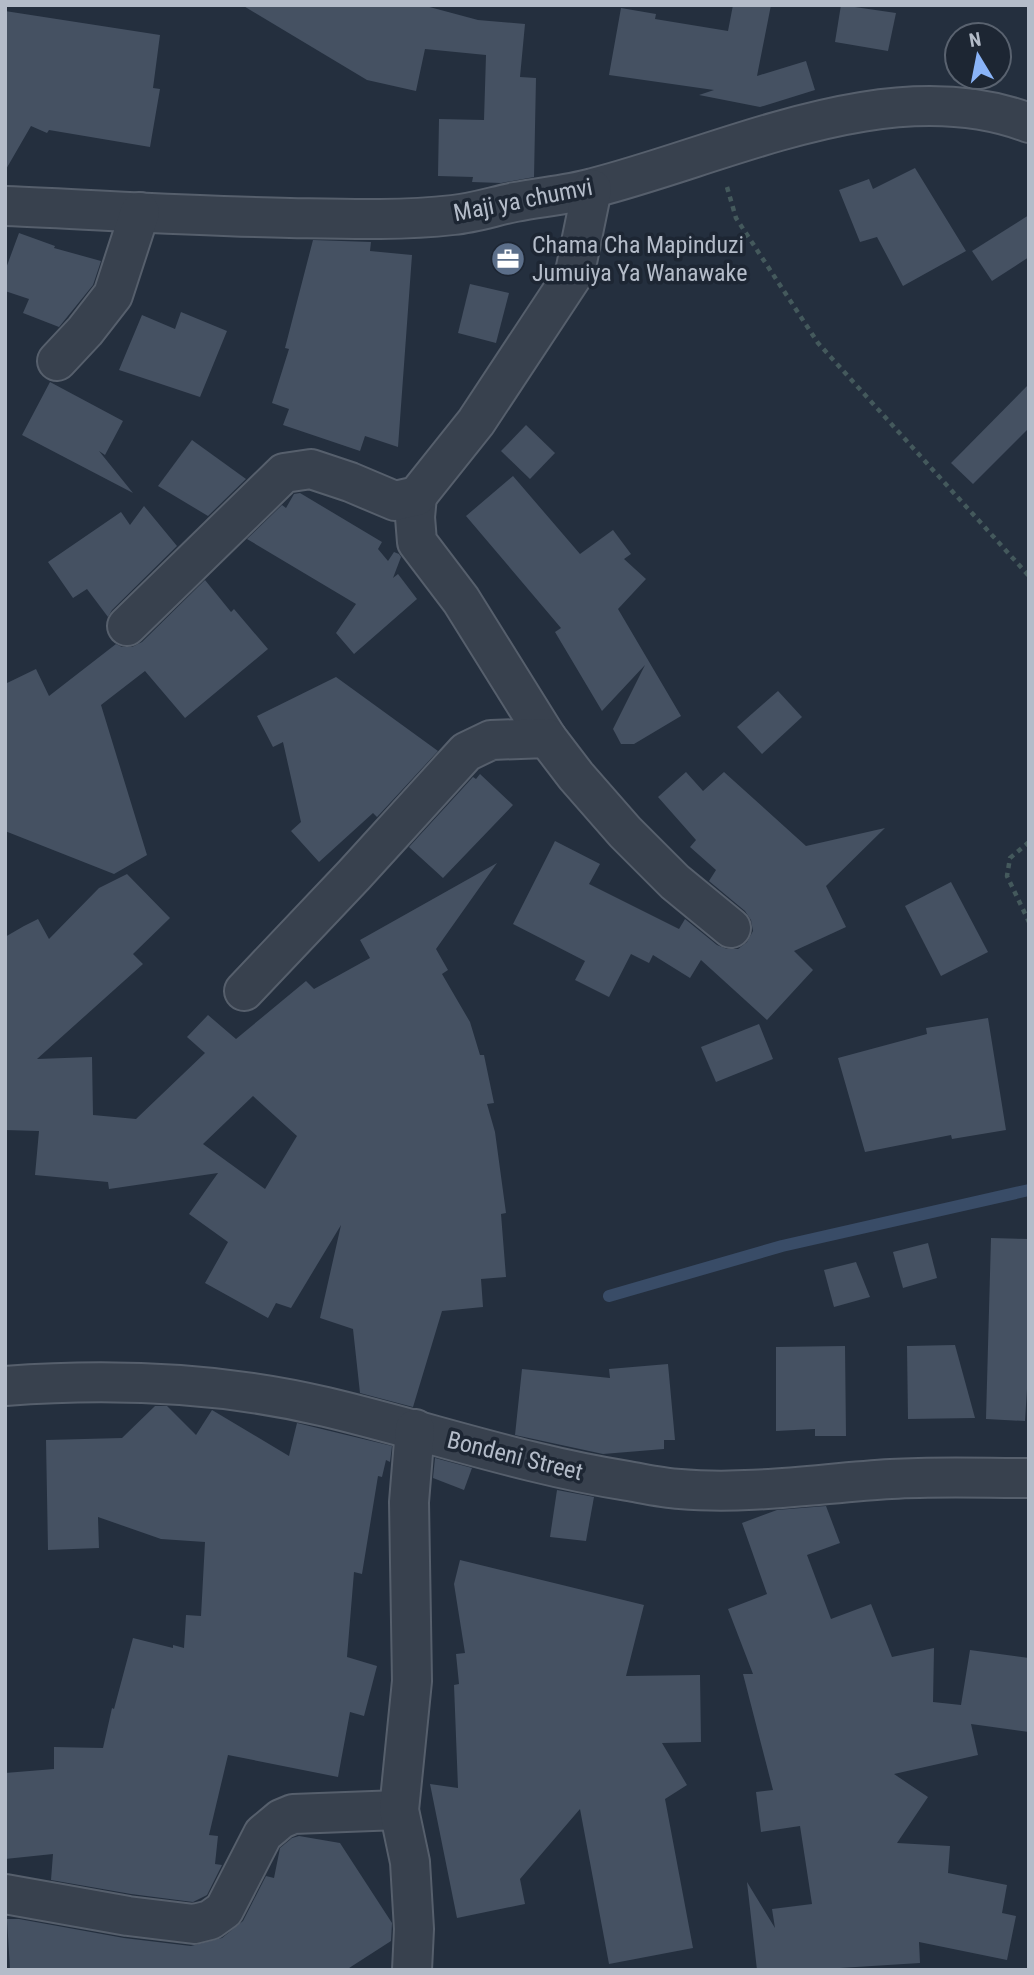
<svg xmlns="http://www.w3.org/2000/svg" width="1034" height="1975" viewBox="0 0 1034 1975" font-family="'Roboto Condensed',sans-serif">
  <style>
    .lines { fill: none; stroke-linecap: round; stroke-linejoin: round }
    .stream { stroke: #394c67; stroke-width: 12 }
    .building { fill: #455162; fill-rule: evenodd }
    .minor-casing { stroke: #565f6c; stroke-width: 42 }
    .path { stroke: #44595c; stroke-width: 4.5; stroke-dasharray: 5 5; stroke-linecap: butt }
    .minor { stroke: #38414e; stroke-width: 38 }
    .labels { text-anchor: middle; dominant-baseline: central; stroke-width: 7; stroke-linejoin: round; paint-order: stroke }
    .street-label { font-size: 24px; fill: #b4bcc9; stroke: #1d2633 }
    .poi-label { font-size: 24px; fill: #b4bcc9; stroke: #1d2633; text-anchor: start }
  </style>
  <rect width="100%" height="100%" fill="#242f3e"/>
  <g class="lines">
    <path class="stream" d="M 609,1296 L 782,1246 L 1029,1190"/>
  </g>
  <g class="building">
    <path d="M 242,5 L 422,5 L 478,20 L 525,24 L 520,77 L 536,78 L 534,177 L 501,183 L 472,182 L 473,177 L 438,176 L 439,119 L 484,120 L 486,55 L 425,49 L 416,91 L 367,80 Z"/>
    <path d="M 733,5 L 771,5 L 757,76 L 806,61 L 815,90 L 760,107 L 699,95 L 714,90 L 609,75 L 621,8 L 656,14 L 655,19 L 728,31 Z"/>
    <path d="M 841,5 L 896,13 L 888,51 L 835,42 Z"/>
    <path d="M 5,11 L 160,35 L 153,88 L 160,89 L 150,147 L 49,130 L 47,133 L 31,126 L 5,171 Z"/>
    <path d="M 915,168 L 966,251 L 903,286 L 877,237 L 860,242 L 839,190 L 869,179 L 873,189 Z"/>
    <path d="M 1029,215 L 1029,257 L 992,281 L 972,251 Z"/>
    <path d="M 19,233 L 55,246 L 54,248 L 101,261 L 93,285 L 59,327 L 23,313 L 29,299 L 5,291 L 5,271 Z"/>
    <path d="M 313,240 L 371,242 L 370,251 L 412,255 L 398,447 L 365,436 L 360,451 L 283,425 L 289,409 L 272,403 L 289,349 L 285,348 Z"/>
    <path d="M 470,284 L 509,293 L 496,343 L 458,333 Z"/>
    <path d="M 181,312 L 227,331 L 200,397 L 119,370 L 142,315 L 175,329 Z"/>
    <path d="M 50,382 L 123,421 L 105,455 L 99,451 L 133,493 L 22,435 Z"/>
    <path d="M 1029,384 L 1029,428 L 973,484 L 951,463 Z"/>
    <path d="M 526,425 L 555,453 L 530,479 L 501,451 Z"/>
    <path d="M 192,440 L 246,479 L 208,516 L 158,486 Z"/>
    <path d="M 513,476 L 580,554 L 613,530 L 631,554 L 624,559 L 646,579 L 618,609 L 681,716 L 634,744 L 621,744 L 613,729 L 645,665 L 602,711 L 555,632 L 561,628 L 466,516 Z"/>
    <path d="M 300,493 L 382,542 L 378,549 L 388,561 L 394,552 L 399,554 L 401,557 L 393,578 L 398,574 L 417,599 L 354,654 L 336,633 L 356,604 L 247,539 L 282,505 L 286,508 L 294,494 Z"/>
    <path d="M 144,506 L 177,546 L 112,610 L 108,617 L 87,589 L 73,598 L 48,562 L 121,512 L 130,525 Z"/>
    <path d="M 205,580 L 231,612 L 234,609 L 268,649 L 185,718 L 145,671 L 101,705 L 147,855 L 114,874 L 5,831 L 5,684 L 36,669 L 49,696 L 116,644 L 122,647 L 132,647 L 142,642 Z"/>
    <path d="M 336,677 L 438,751 L 377,817 L 373,813 L 319,862 L 291,831 L 301,822 L 283,742 L 273,747 L 257,716 Z"/>
    <path d="M 778,691 L 802,717 L 762,754 L 737,727 Z"/>
    <path d="M 686,772 L 703,791 L 724,772 L 806,846 L 885,828 L 826,886 L 846,927 L 794,951 L 813,970 L 767,1020 L 701,960 L 690,978 L 653,955 L 649,963 L 631,954 L 609,997 L 575,980 L 585,961 L 513,924 L 555,841 L 600,864 L 589,884 L 679,929 L 685,919 L 717,945 L 727,949 L 738,949 L 747,942 L 753,931 L 751,920 L 745,911 L 709,881 L 716,870 L 690,847 L 696,840 L 658,797 Z"/>
    <path d="M 480,774 L 513,805 L 443,878 L 409,847 L 473,777 L 476,779 Z"/>
    <path d="M 497,863 L 436,949 L 448,970 L 442,974 L 470,1022 L 480,1055 L 484,1055 L 494,1103 L 487,1104 L 495,1132 L 506,1213 L 501,1214 L 506,1277 L 481,1279 L 483,1307 L 442,1311 L 413,1407 L 360,1393 L 353,1329 L 320,1318 L 341,1225 L 291,1308 L 276,1303 L 268,1318 L 205,1283 L 228,1242 L 189,1214 L 218,1173 L 109,1189 L 108,1182 L 35,1175 L 39,1131 L 5,1130 L 5,937 L 24,926 L 38,919 L 49,939 L 99,888 L 127,874 L 170,918 L 133,954 L 143,964 L 37,1059 L 92,1057 L 93,1115 L 136,1119 L 205,1053 L 187,1037 L 208,1015 L 236,1039 L 306,981 L 314,989 L 370,958 L 360,940 ZM 253,1096 L 297,1136 L 265,1189 L 203,1144 Z"/>
    <path d="M 951,882 L 988,952 L 941,976 L 905,906 Z"/>
    <path d="M 988,1018 L 1006,1130 L 952,1139 L 951,1135 L 865,1152 L 838,1058 L 927,1034 L 926,1028 Z"/>
    <path d="M 759,1024 L 773,1059 L 716,1082 L 701,1047 Z"/>
    <path d="M 991,1238 L 1029,1239 L 1029,1356 L 1025,1421 L 986,1419 Z"/>
    <path d="M 928,1243 L 937,1278 L 903,1288 L 893,1252 Z"/>
    <path d="M 856,1262 L 870,1297 L 834,1307 L 824,1270 Z"/>
    <path d="M 955,1345 L 975,1418 L 908,1419 L 907,1346 Z"/>
    <path d="M 845,1346 L 846,1436 L 815,1436 L 815,1429 L 776,1431 L 776,1347 Z"/>
    <path d="M 668,1364 L 675,1440 L 664,1440 L 664,1449 L 603,1454 L 515,1435 L 522,1369 L 610,1378 L 609,1369 Z"/>
    <path d="M 155,1406 L 167,1406 L 196,1435 L 212,1410 L 289,1456 L 297,1423 L 392,1446 L 390,1462 L 386,1460 L 382,1477 L 378,1476 L 362,1574 L 354,1572 L 347,1657 L 377,1666 L 364,1716 L 350,1712 L 338,1777 L 228,1755 L 209,1835 L 218,1836 L 215,1864 L 222,1865 L 207,1895 L 193,1902 L 131,1894 L 51,1880 L 53,1854 L 5,1859 L 5,1773 L 54,1769 L 54,1747 L 103,1748 L 112,1708 L 114,1709 L 133,1638 L 173,1648 L 173,1645 L 184,1648 L 186,1615 L 201,1616 L 205,1542 L 161,1539 L 98,1517 L 99,1548 L 48,1550 L 46,1440 L 122,1438 Z"/>
    <path d="M 435,1458 L 472,1468 L 464,1490 L 433,1478 Z"/>
    <path d="M 557,1490 L 594,1497 L 586,1541 L 550,1537 Z"/>
    <path d="M 826,1506 L 840,1543 L 807,1555 L 831,1619 L 871,1604 L 892,1657 L 934,1648 L 933,1702 L 961,1705 L 970,1650 L 1029,1658 L 1029,1732 L 971,1724 L 978,1755 L 894,1774 L 928,1797 L 897,1843 L 950,1846 L 948,1873 L 1007,1885 L 1002,1913 L 1016,1916 L 1007,1960 L 919,1942 L 920,1963 L 840,1968 L 840,1970 L 757,1970 L 747,1882 L 775,1928 L 772,1909 L 812,1904 L 800,1826 L 761,1832 L 756,1792 L 773,1790 L 743,1674 L 753,1674 L 728,1609 L 767,1594 L 742,1523 L 777,1510 Z"/>
    <path d="M 460,1560 L 644,1605 L 626,1676 L 700,1675 L 701,1742 L 662,1743 L 687,1785 L 665,1799 L 693,1948 L 609,1964 L 580,1809 L 520,1879 L 525,1904 L 457,1918 L 430,1784 L 458,1788 L 454,1685 L 459,1684 L 456,1654 L 465,1653 L 454,1584 Z"/>
    <path d="M 299,1836 L 340,1843 L 392,1923 L 391,1941 L 346,1970 L 10,1970 L 7,1919 L 19,1919 L 124,1938 L 191,1946 L 222,1938 L 243,1921 L 266,1876 L 274,1878 L 280,1848 L 292,1838 Z"/>
  </g>
  <g class="lines">
    <g class="minor-casing">
      <g id="minor">
        <path d="M 5,206 C 100,210 195,216 290,218 C 344,219 399,221 453,215 C 474,213 495,206 515,202 C 541,197 568,195 593,188 C 727,154 891,70 1029,123"/>
        <path d="M 57,361 L 85,331 L 113,295 L 140,212"/>
        <path d="M 417,496 L 415,517 L 417,542 L 461,600 L 547,738"/>
        <path d="M 127,626 L 284,473 L 311,469 L 350,482 L 395,501 L 417,496 L 476,422 L 575,272 L 592,189"/>
        <path d="M 244,991 L 354,875 L 466,752 L 491,740 L 547,738 L 576,776 L 625,832 L 675,882 L 731,928"/>
        <path d="M 5,1386 C 113,1378 221,1382 326,1407 C 427,1431 525,1465 628,1481 C 645,1484 663,1488 680,1489 C 750,1495 822,1483 891,1479 C 937,1476 983,1478 1029,1478"/>
        <path d="M 5,1894 L 128,1916 L 194,1924 L 210,1920 L 224,1910 L 263,1834 L 281,1819 L 293,1814 L 399,1810"/>
        <path d="M 412,1970 L 414,1929 L 410,1862 L 399,1810 L 412,1681 L 409,1502 L 415,1429"/>
      </g>
    </g>
    <g class="path">
      <path d="M 727,187 L 736,218 L 818,343 L 1029,576"/>
      <path d="M 1029,842 L 1010,858 L 1007,876 L 1029,922"/>
    </g>
    <use href="#minor" class="minor"/>
  </g>
  <defs>
    <g id="office-disc" transform="scale(1.75)"><circle r="9.5" fill="#5c6f8a" stroke="#1d2633"/><path d="M-6-3h4V-5.5h4V-3h4V5H-6ZM-1-4.5V-3h2v-1.5ZM-6 0V1H6V0Z" fill="#fff"/></g>
  </defs>
  <g fill-rule="evenodd">
    <use href="#office-disc" x="508" y="259"/>
  </g>
  <g class="labels">
    <g class="street-label">
      <text transform="translate(523 200) rotate(-11)">Maji ya chumvi</text>
      <text transform="translate(515 1456) rotate(14)">Bondeni Street</text>
    </g>
    <g class="poi-label">
      <text x="532" y="245">Chama Cha Mapinduzi<tspan x="532" dy="28">Jumuiya Ya Wanawake</tspan></text>
    </g>
  </g>
  <rect width="1034" height="1975" fill="none" stroke="#b4bcc9" stroke-width="14"/>
  <g transform="translate(978 56) rotate(350)"><circle r="33" fill="#1d2633" stroke="#59626f" stroke-width="2"/>
  <path d="M0-5L12 26L0 18L-12 26Z" fill="#8ab4f8"/>
  <text y="-10" font-size="19" font-weight="bold" text-anchor="middle" fill="#b4bcc9">N</text>
  </g>
</svg>
